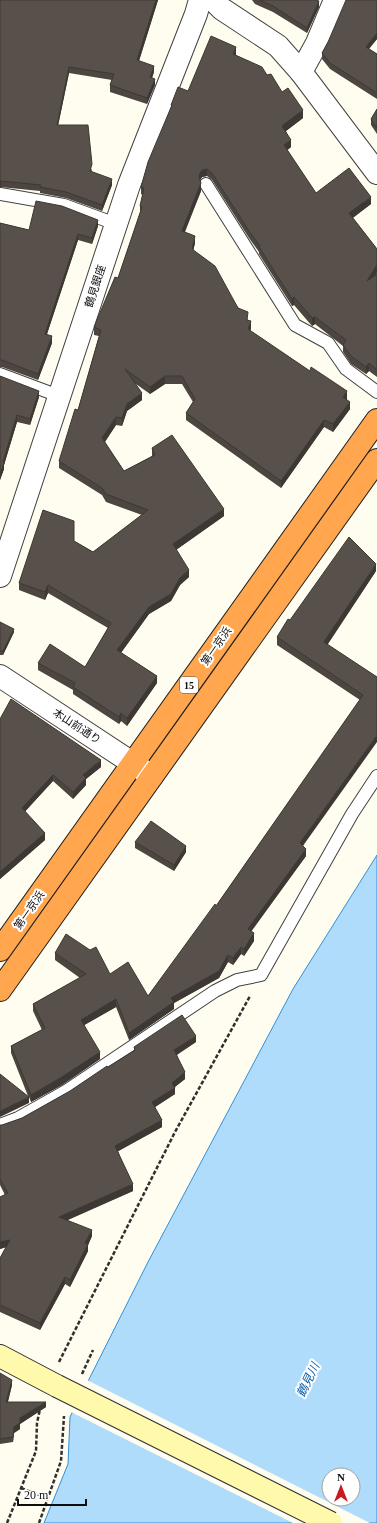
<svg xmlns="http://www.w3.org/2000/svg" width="377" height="1523" viewBox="0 0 377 1523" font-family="'Times New Roman','Noto Sans JP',serif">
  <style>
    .water { fill: #b0dcfb; stroke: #328fd7; fill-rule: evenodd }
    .pier { fill: #fffdf0 }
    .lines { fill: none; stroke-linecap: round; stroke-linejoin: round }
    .lane-casing { stroke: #414141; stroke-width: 14 }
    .street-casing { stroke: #414141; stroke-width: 24 }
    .secondary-casing { stroke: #303030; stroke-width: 24 }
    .highway-casing { stroke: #1f1f1f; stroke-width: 24 }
    .path { stroke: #303030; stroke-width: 2.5; stroke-dasharray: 4 2; stroke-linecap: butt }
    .lane { stroke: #fff; stroke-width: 12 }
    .street { stroke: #fff; stroke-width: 22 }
    .secondary { stroke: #fff9ab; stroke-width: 22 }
    .highway { stroke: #ffa64e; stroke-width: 22 }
    .secondary-bridge-casing { stroke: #303030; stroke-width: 24; stroke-linecap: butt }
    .secondary-bridge { stroke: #fff9ab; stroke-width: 22 }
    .wall { fill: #4c4540 }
    .shaded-wall { fill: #3e3834 }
    .building { fill: #58504a; stroke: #3e3834 }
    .labels { text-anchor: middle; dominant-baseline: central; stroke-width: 4; stroke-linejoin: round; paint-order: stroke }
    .shield { fill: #fff; stroke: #565656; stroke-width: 1 }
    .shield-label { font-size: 10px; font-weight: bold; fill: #0e0e0e }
    .street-label { font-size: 11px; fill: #0e0e0e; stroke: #fff }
    .water-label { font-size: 12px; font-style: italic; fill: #0e60aa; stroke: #fff }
  </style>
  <rect width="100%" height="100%" fill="#fffdf0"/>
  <path class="water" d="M 377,855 L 377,1523 L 44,1523 L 68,1464 L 70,1417 L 148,1262 L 293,989 ZM 329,1475 L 353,1475 L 353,1499 L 329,1499 Z"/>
  <path class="pier" d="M 87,1380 L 370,1523 L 293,1523 L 71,1412 Z"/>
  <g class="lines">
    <g class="lane-casing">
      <g id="lane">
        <path d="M 206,184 L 295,325 L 328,343 L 346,369 L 377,392"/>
        <path d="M 0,194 L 64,205 L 116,224"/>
        <path d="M 0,374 L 59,396"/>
        <path d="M 0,1125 L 18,1118 L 66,1091 L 215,991 L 237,980 L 261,975 L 352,814 L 377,776"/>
      </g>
    </g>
    <g class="street-casing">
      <g id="street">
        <path d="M 213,0 L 222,9 L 278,46 L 301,72 L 377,173"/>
        <path d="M 301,72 L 317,43 L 335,0"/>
        <path d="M 0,576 L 129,185 L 196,14 L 200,0"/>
        <path d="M 0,676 L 152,776"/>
      </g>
    </g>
    <g class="secondary-casing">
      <path id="secondary" d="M 0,1356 L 57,1386"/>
    </g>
    <g class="highway-casing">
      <g id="highway">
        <path d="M 0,950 L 377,420"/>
        <path d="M 0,990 L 377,460"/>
      </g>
    </g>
    <g class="path">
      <path d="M 59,1362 L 175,1132 L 250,996"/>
      <path d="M 82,1374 L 93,1350"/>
      <path d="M 21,1488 L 47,1498"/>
      <path d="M 7,1523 L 36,1451 L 37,1423 L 40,1409"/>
      <path d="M 39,1523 L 61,1461 L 64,1416"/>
    </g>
    <use href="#lane" class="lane"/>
    <use href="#street" class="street"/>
    <use href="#secondary" class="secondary"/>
    <use href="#highway" class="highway"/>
    <g class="secondary-bridge-casing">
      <path id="secondary-bridge" d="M 57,1386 L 331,1523"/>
    </g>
    <use href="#secondary-bridge" class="secondary-bridge"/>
  </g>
  <g class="wall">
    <path d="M 0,0 L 158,0 L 139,61 L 154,72 L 152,78 L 155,85 L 147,104 L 110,92 L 110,85 L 112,80 L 69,73 L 58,125 L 92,170 L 91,172 L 112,185 L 102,211 L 66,198 L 40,193 L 40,191 L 0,187 Z"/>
    <path d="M 252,0 L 316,0 L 319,7 L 307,33 L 273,12 L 255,4 Z"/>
    <path d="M 377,0 L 377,39 L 369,49 L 377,54 L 377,99 L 330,69 L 322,59 L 322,53 L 328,42 Z"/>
    <path d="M 236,54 L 236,55 L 267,75 L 303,118 L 286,131 L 291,147 L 287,150 L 316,193 L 371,204 L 353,218 L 377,249 L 377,273 L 376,274 L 377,274 L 377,377 L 369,371 L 366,374 L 351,364 L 343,352 L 343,346 L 315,324 L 312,326 L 294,305 L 292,306 L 259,254 L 259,252 L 249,238 L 212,180 L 207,176 L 202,177 L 200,180 L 201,191 L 185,232 L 195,243 L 193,250 L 248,320 L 251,329 L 250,331 L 347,399 L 347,400 L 350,409 L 333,432 L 324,427 L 281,488 L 186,420 L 186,413 L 193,402 L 182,384 L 165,384 L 150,394 L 136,384 L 142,400 L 127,411 L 122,426 L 116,425 L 105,442 L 124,471 L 152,456 L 152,448 L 224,516 L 176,550 L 189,577 L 180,585 L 171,601 L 149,614 L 121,653 L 157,683 L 127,726 L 121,721 L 119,724 L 73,694 L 73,690 L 38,670 L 38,663 L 85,667 L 108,628 L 48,593 L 45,600 L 19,590 L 19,583 L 74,541 L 93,552 L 142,515 L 106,502 L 102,495 L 59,468 L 59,461 L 78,410 L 99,336 L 94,335 L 94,327 L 118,278 L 140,213 L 140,206 L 143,195 L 141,194 L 141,187 L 171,108 L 171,105 L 188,91 Z"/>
    <path d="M 377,109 L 377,134 L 371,125 L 371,119 Z"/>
    <path d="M 0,223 L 29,230 L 98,226 L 92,244 L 78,240 L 47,334 L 52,343 L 38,380 L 2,367 L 0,367 Z"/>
    <path d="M 0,376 L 39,397 L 30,425 L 17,422 L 4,465 L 4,469 L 0,480 Z"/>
    <path d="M 376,571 L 327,645 L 377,677 L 303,846 L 306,856 L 251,931 L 254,941 L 244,956 L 241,954 L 233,965 L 228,962 L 219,978 L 174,1003 L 174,1009 L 129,1040 L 116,1007 L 84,1025 L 100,1059 L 62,1085 L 31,1102 L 29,1097 L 29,1103 L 28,1096 L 11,1053 L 11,1046 L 42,1030 L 33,1011 L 33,1004 L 80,978 L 55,960 L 55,953 L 110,974 L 148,996 L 216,906 L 360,700 L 277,645 L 277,637 L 290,620 Z"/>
    <path d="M 0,622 L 14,632 L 3,655 L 0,655 Z"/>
    <path d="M 0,719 L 101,767 L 86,779 L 86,785 L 73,799 L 53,781 L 25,811 L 45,840 L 0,879 Z"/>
    <path d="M 135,842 L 186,852 L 174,871 L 135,848 Z"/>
    <path d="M 196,1042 L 177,1055 L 185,1079 L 175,1087 L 175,1094 L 155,1107 L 162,1127 L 118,1151 L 133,1191 L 67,1220 L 92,1236 L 88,1245 L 88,1251 L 70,1287 L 65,1284 L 40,1330 L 0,1312 L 0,1258 L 6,1247 L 0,1249 L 0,1197 L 5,1195 L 0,1185 L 0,1125 L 2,1125 L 22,1118 L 70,1091 L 134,1050 L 134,1047 Z"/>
    <path d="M 0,1373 L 12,1385 L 8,1402 L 46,1407 L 20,1424 L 20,1429 L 14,1433 L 13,1442 L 0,1444 Z"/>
  </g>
  <g class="shaded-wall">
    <path d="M 156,0 L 158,0 L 137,67 L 137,60 Z"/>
    <path d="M 319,1 L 319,7 L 307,33 L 307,28 Z"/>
    <path d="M 377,33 L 377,39 L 366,52 L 366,47 Z"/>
    <path d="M 236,47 L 236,54 L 233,62 L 233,54 Z"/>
    <path d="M 154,66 L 154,72 L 150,83 L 150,77 Z"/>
    <path d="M 69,67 L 69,73 L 57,131 L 57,125 Z"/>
    <path d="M 155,79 L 155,85 L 147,104 L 147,98 Z"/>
    <path d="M 303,110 L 303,118 L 282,134 L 282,126 Z"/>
    <path d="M 291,140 L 291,147 L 284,153 L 284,145 Z"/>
    <path d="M 207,169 L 207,176 L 202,177 L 200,180 L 199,177 L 200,173 L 202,170 Z"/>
    <path d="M 112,179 L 112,185 L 102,211 L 102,205 Z"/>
    <path d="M 1,180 L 1,187 L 0,187 L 0,181 Z"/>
    <path d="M 201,183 L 201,191 L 182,238 L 182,231 Z"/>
    <path d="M 371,197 L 371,204 L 349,220 L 349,213 Z"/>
    <path d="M 98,220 L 98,226 L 92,244 L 92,238 Z"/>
    <path d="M 78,234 L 78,240 L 45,340 L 45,334 Z"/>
    <path d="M 195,236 L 195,243 L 192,257 L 192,249 Z"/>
    <path d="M 377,265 L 377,273 L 367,288 L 367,281 Z"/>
    <path d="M 294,297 L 294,305 L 292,306 L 292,299 Z"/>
    <path d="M 315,317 L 315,324 L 312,326 L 312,318 Z"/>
    <path d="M 251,321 L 251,329 L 248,336 L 248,329 Z"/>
    <path d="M 52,336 L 52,343 L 38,380 L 38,374 Z"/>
    <path d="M 369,363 L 369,371 L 366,374 L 366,367 Z"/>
    <path d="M 165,376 L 165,384 L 150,394 L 150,387 Z"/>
    <path d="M 39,391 L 39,397 L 30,425 L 30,419 Z"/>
    <path d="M 347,391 L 347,399 L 343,405 L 343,397 Z"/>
    <path d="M 142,393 L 142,400 L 127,411 L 122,426 L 122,418 L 127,404 Z"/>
    <path d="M 350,402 L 350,409 L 333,432 L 333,424 Z"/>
    <path d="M 17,415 L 17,422 L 4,465 L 4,469 L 0,480 L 0,474 L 3,462 Z"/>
    <path d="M 116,417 L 116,425 L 102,446 L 102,438 Z"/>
    <path d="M 324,420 L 324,427 L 281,488 L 281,481 Z"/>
    <path d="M 224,509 L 224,516 L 173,552 L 173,544 Z"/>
    <path d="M 376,564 L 376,571 L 324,650 L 324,642 Z"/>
    <path d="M 189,570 L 189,577 L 180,585 L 171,601 L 149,614 L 117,658 L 117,650 L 149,607 Z"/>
    <path d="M 48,585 L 48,593 L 45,600 L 45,592 Z"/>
    <path d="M 14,629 L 14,632 L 3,655 L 3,651 Z"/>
    <path d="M 157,676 L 157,683 L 127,726 L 127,718 Z"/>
    <path d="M 121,713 L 121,721 L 119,724 L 119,717 Z"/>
    <path d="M 377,735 L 377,742 L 300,850 L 300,843 Z"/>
    <path d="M 101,760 L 101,767 L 86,779 L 86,785 L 73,799 L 73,792 L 83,775 Z"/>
    <path d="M 53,775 L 53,781 L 22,815 L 22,808 Z"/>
    <path d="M 45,833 L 45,840 L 0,879 L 0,872 Z"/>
    <path d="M 186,846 L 186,852 L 174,871 L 174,865 Z"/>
    <path d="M 306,849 L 306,856 L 248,936 L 248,929 Z"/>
    <path d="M 254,933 L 254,941 L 244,956 L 244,949 Z"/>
    <path d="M 241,947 L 241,954 L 233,965 L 233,958 Z"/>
    <path d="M 228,955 L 228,962 L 219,978 L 174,1003 L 174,1009 L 129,1040 L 129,1033 L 171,998 Z"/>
    <path d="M 116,999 L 116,1007 L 81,1027 L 81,1020 Z"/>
    <path d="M 196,1036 L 196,1042 L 174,1056 L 174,1050 Z"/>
    <path d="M 100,1052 L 100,1059 L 62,1085 L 31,1102 L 31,1095 Z"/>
    <path d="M 185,1072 L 185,1079 L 172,1089 L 172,1083 Z"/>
    <path d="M 175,1088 L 175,1094 L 152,1109 L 152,1102 Z"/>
    <path d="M 29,1097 L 29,1103 L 0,1117 L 0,1111 Z"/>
    <path d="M 162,1120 L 162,1127 L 115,1153 L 115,1146 Z"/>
    <path d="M 133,1184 L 133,1191 L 59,1224 L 59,1217 Z"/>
    <path d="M 92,1230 L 92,1236 L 88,1245 L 88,1251 L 70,1287 L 70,1280 L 85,1243 Z"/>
    <path d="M 10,1240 L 10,1246 L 0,1249 L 0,1242 Z"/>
    <path d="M 65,1277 L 65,1284 L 40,1330 L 40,1323 Z"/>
    <path d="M 12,1380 L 12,1385 L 6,1408 L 6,1402 Z"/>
    <path d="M 46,1402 L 46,1407 L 20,1424 L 20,1429 L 14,1433 L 13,1442 L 13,1437 L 14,1427 L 20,1418 Z"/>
  </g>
  <g class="building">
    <path d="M 0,0 L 156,0 L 137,60 L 154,66 L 150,77 L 155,79 L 147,98 L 110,85 L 114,74 L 69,67 L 57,125 L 88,125 L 92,164 L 90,171 L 112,179 L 102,205 L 66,192 L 40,187 L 41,185 L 0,181 Z"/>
    <path d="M 260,0 L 316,0 L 319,1 L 307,28 L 273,6 Z"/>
    <path d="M 346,0 L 377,0 L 377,33 L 366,47 L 377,54 L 377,93 L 330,63 L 322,53 L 328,42 Z"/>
    <path d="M 211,36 L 236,47 L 233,54 L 262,67 L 267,75 L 271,74 L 282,92 L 288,88 L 303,110 L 282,126 L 291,140 L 284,145 L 316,193 L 349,168 L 371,197 L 349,213 L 377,249 L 377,265 L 367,281 L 377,274 L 377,370 L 369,363 L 366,367 L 351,356 L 343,345 L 346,340 L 315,317 L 312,318 L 294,297 L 292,299 L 259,247 L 260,246 L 249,231 L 212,173 L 207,169 L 202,170 L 200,173 L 199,177 L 201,183 L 182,231 L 195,236 L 192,249 L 215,266 L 238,308 L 248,312 L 247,320 L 251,321 L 248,329 L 310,371 L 311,367 L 347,391 L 343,397 L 350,402 L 333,424 L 324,420 L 281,481 L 186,413 L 195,399 L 182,376 L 165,376 L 150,387 L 125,369 L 142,393 L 127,404 L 122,418 L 116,417 L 102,438 L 124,471 L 155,455 L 152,448 L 172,435 L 224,509 L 173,544 L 189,570 L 180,578 L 171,594 L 149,607 L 117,650 L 157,676 L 127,718 L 121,713 L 119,717 L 73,687 L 75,683 L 38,663 L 50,644 L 85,667 L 111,623 L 48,585 L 45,592 L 19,583 L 43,510 L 74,521 L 74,541 L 93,552 L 148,510 L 106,494 L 102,488 L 59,461 L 75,409 L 78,410 L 101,330 L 94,327 L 115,277 L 118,278 L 142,207 L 140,206 L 144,188 L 141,187 L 148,162 L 172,105 L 171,105 L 178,87 L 188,91 Z"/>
    <path d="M 377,109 L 377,128 L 371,119 Z"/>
    <path d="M 36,201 L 62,206 L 98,220 L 92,238 L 78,234 L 45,334 L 52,336 L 38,374 L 2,360 L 0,360 L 0,223 L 29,230 Z"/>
    <path d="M 0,376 L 39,391 L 30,419 L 17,415 L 3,462 L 4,463 L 0,474 Z"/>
    <path d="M 349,537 L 376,564 L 324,642 L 377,677 L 377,735 L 300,843 L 306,849 L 248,929 L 254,933 L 244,949 L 241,947 L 233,958 L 228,955 L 219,971 L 171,998 L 174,1002 L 129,1033 L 116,999 L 81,1020 L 100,1052 L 62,1077 L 31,1095 L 11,1046 L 45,1028 L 33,1004 L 86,974 L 55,953 L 66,934 L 90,950 L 96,947 L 110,974 L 128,962 L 148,996 L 215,904 L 216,906 L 363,695 L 277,637 L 288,619 L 290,620 Z"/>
    <path d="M 0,622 L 14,629 L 3,651 L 0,651 Z"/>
    <path d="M 11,699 L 101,760 L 83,775 L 86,778 L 73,792 L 53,775 L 22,808 L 45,833 L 0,872 L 0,719 Z"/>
    <path d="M 151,821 L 186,846 L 174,865 L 135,842 Z"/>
    <path d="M 182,1015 L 196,1036 L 174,1050 L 185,1072 L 172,1083 L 175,1088 L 152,1102 L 162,1120 L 115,1146 L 133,1184 L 59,1217 L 92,1230 L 85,1243 L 88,1244 L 70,1280 L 65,1277 L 40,1323 L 0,1305 L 0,1258 L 10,1240 L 0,1242 L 0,1197 L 8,1193 L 0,1179 L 0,1125 L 2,1125 L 22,1118 L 70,1091 L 107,1066 L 108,1067 L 135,1050 L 134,1047 Z"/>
    <path d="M 0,1074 L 29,1097 L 0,1111 Z"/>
    <path d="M 0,1373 L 12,1380 L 6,1402 L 46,1402 L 20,1418 L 20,1423 L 14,1427 L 13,1437 L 0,1439 Z"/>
  </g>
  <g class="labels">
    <rect class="shield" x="180" y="677" width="18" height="16" rx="3"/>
    <g class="shield-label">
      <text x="189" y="685">15</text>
    </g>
    <g class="street-label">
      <text transform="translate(95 286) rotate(-72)">鶴見銀座</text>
      <text transform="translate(216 646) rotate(-55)">第一京浜</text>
      <text transform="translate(77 726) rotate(33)">本山前通り</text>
      <text transform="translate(29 910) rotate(-55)">第一京浜</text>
    </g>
    <g class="water-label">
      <text transform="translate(308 1380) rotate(-64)">鶴見川</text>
    </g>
  </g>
  <g transform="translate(341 1487)"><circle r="19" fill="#ffffff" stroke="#9f9f9f"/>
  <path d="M0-3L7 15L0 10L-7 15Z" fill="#c91b1d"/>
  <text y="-6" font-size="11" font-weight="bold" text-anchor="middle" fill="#0e0e0e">N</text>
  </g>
  <path d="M18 1499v6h68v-6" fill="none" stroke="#0e0e0e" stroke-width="2"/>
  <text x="24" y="1499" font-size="12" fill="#0e0e0e" stroke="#ffffff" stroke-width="3" paint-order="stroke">20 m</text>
</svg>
